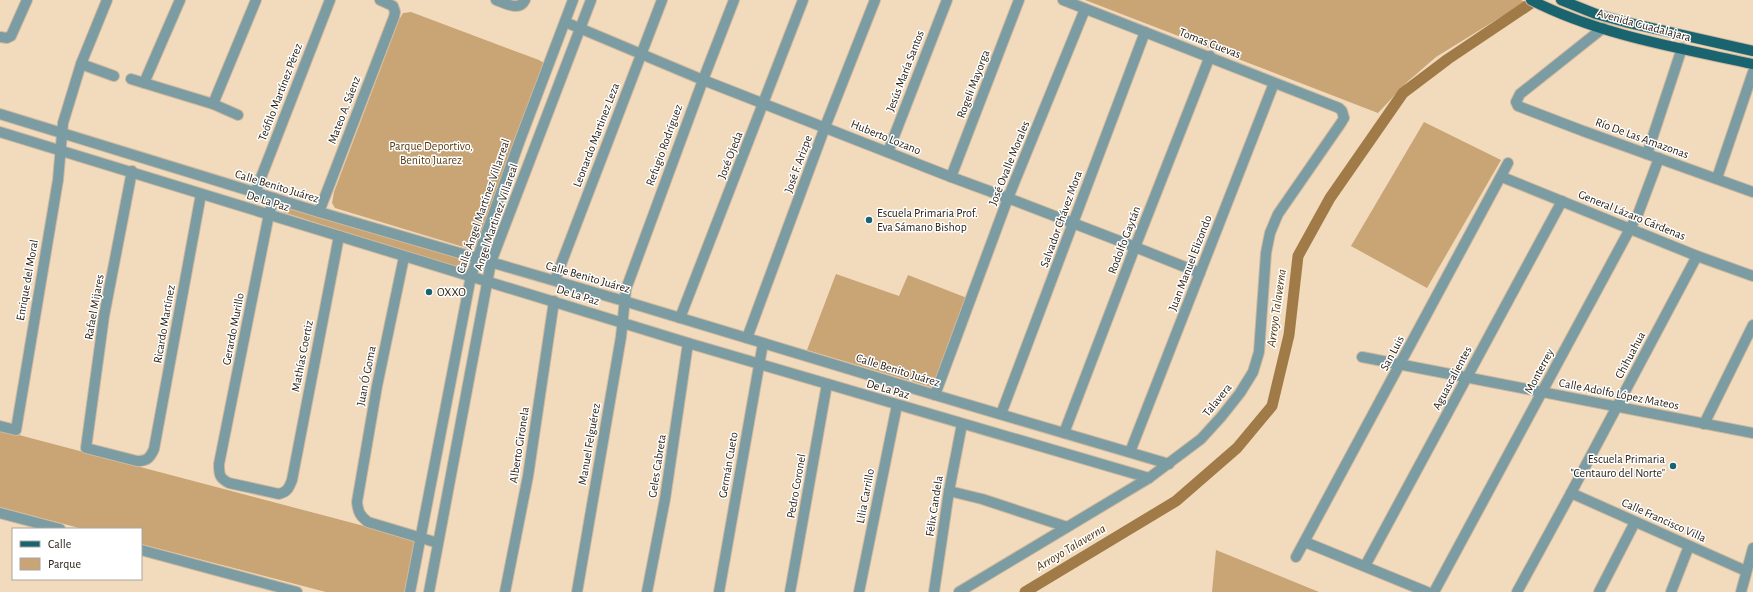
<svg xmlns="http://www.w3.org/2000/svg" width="1753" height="592" viewBox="0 0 1753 592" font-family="'Alegreya Sans',sans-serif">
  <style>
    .green { fill: #c9a474 }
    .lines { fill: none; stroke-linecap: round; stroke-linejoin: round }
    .canal { stroke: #a17b47; stroke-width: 11 }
    .minor-casing { stroke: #ceb99e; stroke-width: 12 }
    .major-casing { stroke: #ceb99e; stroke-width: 12 }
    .minor { stroke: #7b9ca2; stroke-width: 10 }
    .major { stroke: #1a646f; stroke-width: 10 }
    .poi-dot { fill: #196470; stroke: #fff; stroke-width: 1.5 }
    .labels { text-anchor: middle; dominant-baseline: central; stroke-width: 3; stroke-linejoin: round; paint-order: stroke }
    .street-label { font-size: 12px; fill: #2a2116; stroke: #fff }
    .park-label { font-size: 12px; fill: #573b11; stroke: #fff }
    .poi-label { font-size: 12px; fill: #2a2116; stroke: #fff; text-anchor: start }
    .water-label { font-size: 13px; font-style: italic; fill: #503409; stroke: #fff }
  </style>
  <rect width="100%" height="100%" fill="#f2dabc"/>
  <g class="green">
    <path d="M 1085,0 L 1521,0 L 1525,2 L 1436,57 L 1406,83 L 1378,113 Z"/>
    <path d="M 411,12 L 539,60 L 544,63 L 479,243 L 470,249 L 335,208 L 332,203 L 334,192 L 399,20 L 403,13 Z"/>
    <path d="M 1424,122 L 1501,160 L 1427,288 L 1351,246 Z"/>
    <path d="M 285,205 L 465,256 L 461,270 L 283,212 Z"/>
    <path d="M 836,274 L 899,296 L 908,275 L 967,298 L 937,380 L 931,387 L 807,350 Z"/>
    <path d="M 0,430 L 417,540 L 408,592 L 326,592 L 141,544 L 141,529 L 83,529 L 0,507 Z"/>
    <path d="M 1216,550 L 1319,592 L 1212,592 Z"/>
  </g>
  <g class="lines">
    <path class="canal" d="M 1025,592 L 1176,501 L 1237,448 L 1272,406 L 1289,335 L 1298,256 L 1330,198 L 1403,93 L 1448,59 L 1536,0"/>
    <g class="minor-casing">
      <g id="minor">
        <path d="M 496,0 C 505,3 519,12 525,0"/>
        <path d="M 565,22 L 703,80 L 951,177 L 1008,198 L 1135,247 L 1200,273"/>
        <path d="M 1603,28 L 1520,94 L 1516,102 L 1518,106 L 1583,131 L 1753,192"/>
        <path d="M 0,37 L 7,38 L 11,36 L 27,0"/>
        <path d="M 81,64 L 114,76"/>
        <path d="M 131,79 L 213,104 L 238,115"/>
        <path d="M 144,83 L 180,0"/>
        <path d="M 213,104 L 256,0"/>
        <path d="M 0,114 L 319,212 L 624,301 L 935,395 L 1169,464"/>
        <path d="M 0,132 L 688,343 L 1149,478"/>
        <path d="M 888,152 L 947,0"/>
        <path d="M 1647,154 L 1682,48"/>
        <path d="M 132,171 L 104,316 L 86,448 L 137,461 C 147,461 150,458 154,449 L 201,194"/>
        <path d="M 951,177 L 1019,0"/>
        <path d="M 1502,177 L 1697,256 L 1753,276"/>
        <path d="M 1717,178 L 1753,72"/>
        <path d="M 255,193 L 330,0"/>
        <path d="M 274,198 L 269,214 L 219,464 C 219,474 219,478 229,483 L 279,494 C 287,492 289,488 292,480 L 339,236"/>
        <path d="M 319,212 L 394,17 L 395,12 L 393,6 L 380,0"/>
        <path d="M 404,257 L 377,386 L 357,502 C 358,512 360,516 368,522 L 438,543"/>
        <path d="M 555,280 L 662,0"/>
        <path d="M 680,318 L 803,0"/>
        <path d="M 747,338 L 825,127 L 875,0"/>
        <path d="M 1362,357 L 1753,433"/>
        <path d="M 935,395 L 1008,198 L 1085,9"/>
        <path d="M 1001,414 L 1145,32"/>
        <path d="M 1704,424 L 1753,325"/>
        <path d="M 0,426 L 16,430 L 58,180 L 63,123 L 81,64 L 107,0"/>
        <path d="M 1064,433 L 1135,247 L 1210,56"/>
        <path d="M 1130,452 L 1274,83"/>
        <path d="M 949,491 L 982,499 L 1067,527"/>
        <path d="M 1571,493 L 1746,571"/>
        <path d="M 0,513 L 60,529"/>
        <path d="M 1305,542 L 1427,592"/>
        <path d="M 141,550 L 297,592"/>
        <path d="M 1296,557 L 1508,163"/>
        <path d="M 1365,566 L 1562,201"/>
        <path d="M 410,592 L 471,276 L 520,140 L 573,0"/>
        <path d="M 429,592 L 491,262 L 591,0"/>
        <path d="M 505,592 L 528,476 L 554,301"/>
        <path d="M 577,592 L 621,337 L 626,289 L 703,80 L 734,0"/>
        <path d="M 647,592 L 665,499 L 688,343"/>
        <path d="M 719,592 L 763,343"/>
        <path d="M 790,592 L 827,384"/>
        <path d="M 859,592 L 897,405"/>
        <path d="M 934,592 L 949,491 L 962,424"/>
        <path d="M 959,592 L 1149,478 L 1201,439 L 1221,417 L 1240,393 L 1253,372 L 1259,352 L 1266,253 L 1270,233 L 1278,214 L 1341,123 L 1344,118 L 1342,111 L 1339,108 L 1063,0"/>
        <path d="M 1434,592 L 1638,214 L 1659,158"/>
        <path d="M 1517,592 L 1571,493 L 1697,256"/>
        <path d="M 1599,592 L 1635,522"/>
        <path d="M 1671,592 L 1689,546"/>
        <path d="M 1741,592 L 1753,548"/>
      </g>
    </g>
    <g class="major-casing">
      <g id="major">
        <path d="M 1531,0 C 1599,35 1679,48 1753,64"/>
        <path d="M 1561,0 L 1596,14 L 1625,22 L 1753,51"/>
      </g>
    </g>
    <use href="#minor" class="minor"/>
    <use href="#major" class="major"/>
  </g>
  <g class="poi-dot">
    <circle cx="869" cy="220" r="4"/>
    <circle cx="429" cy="292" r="4"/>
    <circle cx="1673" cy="466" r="4"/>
  </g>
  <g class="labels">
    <g class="street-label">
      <text transform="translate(1644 25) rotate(15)">Avenida Guadalajara</text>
      <text transform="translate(1210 43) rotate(21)">Tomas Cuevas</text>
      <text transform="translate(905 71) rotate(-69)">Jesús María Santos</text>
      <text transform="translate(973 84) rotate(-69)">Rogeli Mayorga</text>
      <text transform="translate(280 92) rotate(-69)">Teófilo Martínez Pérez</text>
      <text transform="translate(344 110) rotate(-69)">Mateo A. Sáenz</text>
      <text transform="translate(596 135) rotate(-69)">Leonardo Martinez Leza</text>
      <text transform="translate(886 137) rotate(22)">Huberto Lozano</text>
      <text transform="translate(1642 138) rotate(20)">Río De Las Amazonas</text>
      <text transform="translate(664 145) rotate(-70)">Refugio Rodríguez</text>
      <text transform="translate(730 155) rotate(-69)">José Ojeda</text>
      <text transform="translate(1009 163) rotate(-68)">José Ovalle Morales</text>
      <text transform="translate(798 164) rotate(-70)">José F. Arizpe</text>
      <text transform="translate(277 186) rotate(17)">Calle Benito Juárez</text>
      <text transform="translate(268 201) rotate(17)">De La Paz</text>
      <text transform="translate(483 206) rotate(-71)">Calle Ángel Martínez Villarreal</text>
      <text transform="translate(1632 215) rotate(22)">General Lázaro Cárdenas</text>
      <text transform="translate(496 217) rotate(-71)">Angel Martinez Villareal</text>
      <text transform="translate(1061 219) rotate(-70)">Salvador Chávez Mora</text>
      <text transform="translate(1124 240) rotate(-69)">Rodolfo Gaytán</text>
      <text transform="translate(1190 263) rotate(-69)">Juan Manuel Elizondo</text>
      <text transform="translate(588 277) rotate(16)">Calle Benito Juárez</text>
      <text transform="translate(27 280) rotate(-80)">Enrique del Moral</text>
      <text transform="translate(578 295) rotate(17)">De La Paz</text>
      <text transform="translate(94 307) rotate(-80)">Rafael Mijares</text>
      <text transform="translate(164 324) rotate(-80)">Ricardo Martínez</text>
      <text transform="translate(233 329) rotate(-79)">Gerardo Murillo</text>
      <text transform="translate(1392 353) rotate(-62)">San Luis</text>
      <text transform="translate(1630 355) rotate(-62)">Chihuahua</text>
      <text transform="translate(302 356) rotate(-79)">Mathías Coertiz</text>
      <text transform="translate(898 370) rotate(17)">Calle Benito Juárez</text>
      <text transform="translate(1539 371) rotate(-62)">Monterrey</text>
      <text transform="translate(366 376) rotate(-79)">Juan Ó Goma</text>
      <text transform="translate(1452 378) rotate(-62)">Aguascalientes</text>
      <text transform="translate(888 389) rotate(16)">De La Paz</text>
      <text transform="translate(1619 394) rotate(11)">Calle Adolfo López Mateos</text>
      <text transform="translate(1217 400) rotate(-51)">Talavera</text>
      <text transform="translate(589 444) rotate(-80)">Manuel Felguérez</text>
      <text transform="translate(519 445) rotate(-81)">Alberto Gironela</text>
      <text transform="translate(728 465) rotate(-80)">Germán Cueto</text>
      <text transform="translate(657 466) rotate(-81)">Geles Cabreta</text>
      <text transform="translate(796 486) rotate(-80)">Pedro Coronel</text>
      <text transform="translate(865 496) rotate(-79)">Lilia Carrillo</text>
      <text transform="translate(934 506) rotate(-81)">Félix Candela</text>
      <text transform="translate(1664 520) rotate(24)">Calle Francisco Villa</text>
    </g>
    <g class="park-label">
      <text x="431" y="146">Parque Deportivo,<tspan x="431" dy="14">Benito Juarez</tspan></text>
    </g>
    <g class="poi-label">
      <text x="877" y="213">Escuela Primaria Prof.<tspan x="877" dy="14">Eva Sámano Bishop</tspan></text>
      <text x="437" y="292">OXXO</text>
      <text x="1665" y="459" text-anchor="end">Escuela Primaria<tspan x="1665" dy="14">"Centauro del Norte"</tspan></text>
    </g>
    <g class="water-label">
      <text transform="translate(1277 308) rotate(-82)">Arroyo Talaverna</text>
      <text transform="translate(1071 548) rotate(-31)">Arroyo Talaverna</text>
    </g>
  </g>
  <rect x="12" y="528" width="130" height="52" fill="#ffffff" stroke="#aaa6a2"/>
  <rect x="20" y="541" width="20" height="6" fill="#1a646f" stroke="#aaa6a2"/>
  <text x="48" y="548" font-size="12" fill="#2a2116">Calle</text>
  <rect x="20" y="558" width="20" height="12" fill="#c9a474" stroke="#aaa6a2"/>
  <text x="48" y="568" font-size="12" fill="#2a2116">Parque</text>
</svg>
